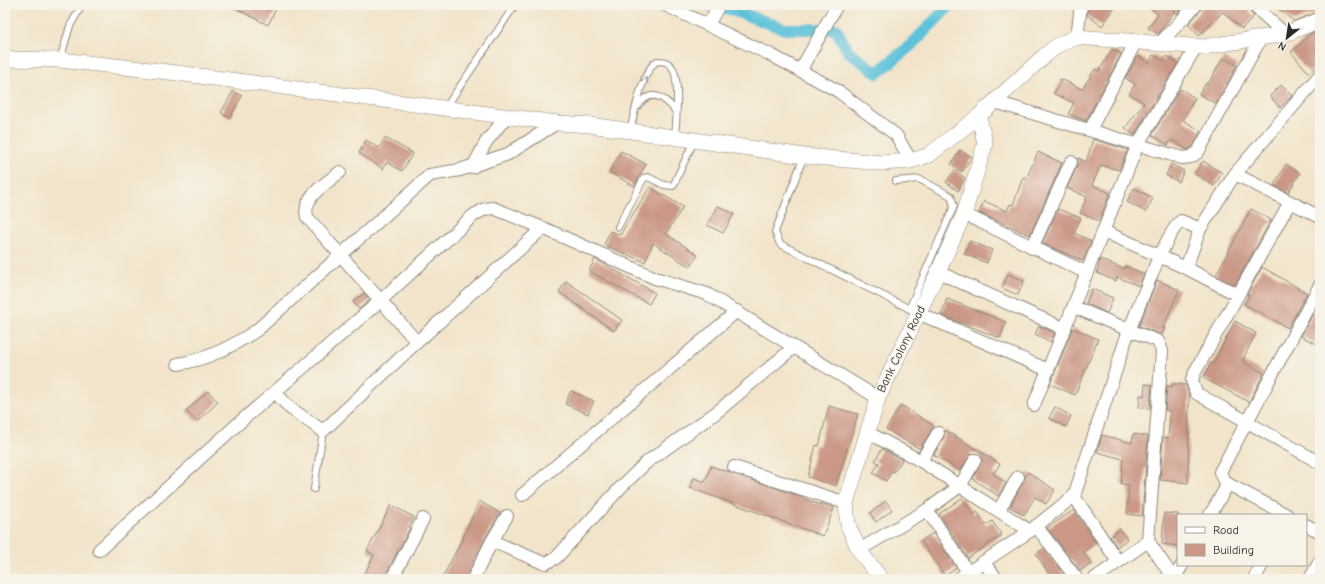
<svg xmlns="http://www.w3.org/2000/svg" width="1325" height="584" viewBox="0 0 1325 584" font-family="'Comic Neue',sans-serif">
  <style>
    .lines { fill: none; stroke-linecap: round; stroke-linejoin: round }
    .canal { stroke: #5bc1d9; stroke-width: 12 }
    .building { fill: #cb9887 }
    .service-casing { stroke: #8e887a; stroke-width: 8 }
    .minor-casing { stroke: #8e887a; stroke-width: 14 }
    .tertiary-casing { stroke: #8e887a; stroke-width: 16 }
    .service { stroke: #fff; stroke-width: 6 }
    .minor { stroke: #fff; stroke-width: 12 }
    .tertiary { stroke: #fff; stroke-width: 15 }
    .oneway { stroke: #a0a0a0 }
    .labels { text-anchor: middle; dominant-baseline: central; stroke-width: 3; stroke-linejoin: round; paint-order: stroke }
    .street-label { font-size: 12px; fill: #2b2b2b; stroke: #f7f3e8 }
  </style>
  <rect width="100%" height="100%" fill="#f7f3e8"/>
  <filter id="ink" filterUnits="userSpaceOnUse"><feTurbulence type="fractalNoise" baseFrequency=".025" numOctaves="2"/><feDisplacementMap in="SourceGraphic" scale="8" xChannelSelector="R" yChannelSelector="G"/><feConvolveMatrix kernelMatrix="1 2 1 2 8 2 1 2 1" color-interpolation-filters="sRGB"/></filter>
  <filter id="wash" filterUnits="userSpaceOnUse"><feTurbulence type="fractalNoise" baseFrequency=".012" numOctaves="4" result="noise"/><feDisplacementMap in="SourceGraphic" scale="16" xChannelSelector="R" yChannelSelector="G"/><feGaussianBlur stdDeviation="0.9" result="paint"/><feColorMatrix in="noise" values="0 0 0 0 0 0 0 0 0 0 0 0 0 0 0 0 0 1.4 0 .05"/><feComposite in="paint" operator="in"/></filter>
  <g filter="url(#wash)">
    <rect width="100%" height="100%" fill="#f2e4ca"/>
    <g class="lines">
      <path class="canal" d="M 710,5 L 730,9 L 785,29 L 836,29 L 848,51 L 877,73 L 910,46 L 950,5"/>
    </g>
    <g id="blocks">
      <g class="building">
        <path d="M 229,5 L 278,5 L 268,25 Z"/>
        <path d="M 1088,5 L 1117,5 L 1102,26 L 1087,15 Z"/>
        <path d="M 1146,5 L 1186,5 L 1177,14 L 1175,11 L 1158,34 L 1148,28 L 1158,14 Z"/>
        <path d="M 1203,5 L 1246,5 L 1248,10 L 1254,16 L 1242,29 L 1223,12 L 1199,36 L 1188,24 L 1201,10 Z"/>
        <path d="M 1273,5 L 1292,5 L 1300,10 L 1305,5 L 1320,5 L 1320,11 L 1294,21 Z"/>
        <path d="M 1313,32 L 1320,40 L 1320,64 L 1309,73 L 1291,52 Z"/>
        <path d="M 1112,49 L 1121,54 L 1086,121 L 1068,114 L 1074,103 L 1054,94 L 1061,79 L 1082,89 L 1095,69 L 1099,71 Z"/>
        <path d="M 1153,55 L 1164,61 L 1166,56 L 1178,63 L 1134,135 L 1125,128 L 1144,103 L 1129,94 L 1135,84 L 1125,78 L 1138,56 L 1149,63 Z"/>
        <path d="M 1223,58 L 1237,65 L 1216,104 L 1199,94 L 1206,83 L 1208,84 Z"/>
        <path d="M 1281,85 L 1292,96 L 1280,108 L 1270,96 Z"/>
        <path d="M 1180,89 L 1195,98 L 1183,120 L 1201,131 L 1192,147 L 1188,150 L 1171,140 L 1168,145 L 1152,135 Z"/>
        <path d="M 233,91 L 242,96 L 230,118 L 221,113 Z"/>
        <path d="M 385,138 L 413,153 L 402,171 L 387,162 L 383,169 L 359,153 L 366,140 L 379,148 Z"/>
        <path d="M 1093,139 L 1128,150 L 1119,170 L 1101,165 L 1092,185 L 1110,193 L 1099,221 L 1080,213 L 1087,197 L 1067,188 L 1078,165 L 1078,158 L 1086,162 Z"/>
        <path d="M 960,150 L 972,157 L 962,172 L 951,164 Z"/>
        <path d="M 621,151 L 646,164 L 634,186 L 609,172 Z"/>
        <path d="M 1038,152 L 1062,163 L 1030,235 L 979,213 L 984,201 L 1007,211 L 1010,204 L 1013,205 L 1023,177 L 1026,179 Z"/>
        <path d="M 1203,161 L 1222,173 L 1214,186 L 1195,174 Z"/>
        <path d="M 1171,164 L 1184,171 L 1179,182 L 1166,175 Z"/>
        <path d="M 1286,164 L 1300,173 L 1288,193 L 1274,185 Z"/>
        <path d="M 955,170 L 965,178 L 958,191 L 946,182 Z"/>
        <path d="M 650,187 L 683,207 L 666,234 L 698,255 L 690,267 L 653,243 L 645,262 L 604,245 L 610,231 L 620,235 Z"/>
        <path d="M 1134,188 L 1153,198 L 1146,212 L 1127,202 Z"/>
        <path d="M 718,206 L 734,214 L 723,233 L 707,225 Z"/>
        <path d="M 1058,209 L 1081,218 L 1074,233 L 1091,241 L 1083,261 L 1042,243 Z"/>
        <path d="M 1251,209 L 1271,220 L 1235,285 L 1216,275 Z"/>
        <path d="M 970,241 L 992,250 L 987,263 L 964,254 Z"/>
        <path d="M 595,259 L 655,293 L 649,304 L 589,271 Z"/>
        <path d="M 1100,259 L 1124,269 L 1125,266 L 1144,274 L 1139,286 L 1117,277 L 1116,281 L 1097,273 Z"/>
        <path d="M 1262,267 L 1307,293 L 1288,328 L 1244,304 L 1249,295 L 1247,294 Z"/>
        <path d="M 1008,274 L 1024,281 L 1018,295 L 1002,288 Z"/>
        <path d="M 1157,280 L 1179,290 L 1163,328 L 1165,328 L 1162,335 L 1139,326 Z"/>
        <path d="M 566,281 L 622,320 L 614,331 L 559,292 Z"/>
        <path d="M 1092,289 L 1113,298 L 1107,313 L 1086,304 Z"/>
        <path d="M 364,293 L 370,300 L 359,309 L 353,302 Z"/>
        <path d="M 947,299 L 1006,322 L 1000,338 L 941,315 Z"/>
        <path d="M 1320,301 L 1320,346 L 1301,336 Z"/>
        <path d="M 1235,321 L 1256,333 L 1242,361 L 1264,373 L 1249,402 L 1203,378 L 1211,363 L 1213,364 Z"/>
        <path d="M 1039,326 L 1055,333 L 1051,342 L 1035,334 Z"/>
        <path d="M 1073,328 L 1098,339 L 1075,395 L 1050,384 Z"/>
        <path d="M 1145,384 L 1152,385 L 1150,409 L 1139,408 L 1140,395 L 1144,396 Z"/>
        <path d="M 1172,384 L 1186,385 L 1189,396 L 1188,483 L 1160,480 L 1163,437 L 1168,438 L 1170,416 L 1170,411 L 1165,410 L 1167,386 L 1172,387 Z"/>
        <path d="M 208,391 L 218,402 L 197,422 L 186,411 Z"/>
        <path d="M 571,391 L 594,401 L 588,414 L 565,404 Z"/>
        <path d="M 901,405 L 934,426 L 920,449 L 886,429 Z"/>
        <path d="M 829,406 L 858,414 L 836,486 L 808,477 L 816,445 L 819,446 Z"/>
        <path d="M 1055,407 L 1071,416 L 1066,427 L 1049,418 Z"/>
        <path d="M 945,430 L 1000,464 L 993,474 L 1006,483 L 998,496 L 973,479 L 982,460 L 979,454 L 971,454 L 960,471 L 934,455 L 944,437 Z"/>
        <path d="M 1133,434 L 1148,436 L 1142,516 L 1127,514 L 1129,485 L 1121,484 L 1123,459 L 1097,452 L 1102,435 L 1132,443 Z"/>
        <path d="M 882,449 L 902,460 L 894,472 L 892,471 L 886,481 L 873,473 L 879,463 L 875,461 Z"/>
        <path d="M 711,466 L 791,493 L 820,505 L 820,503 L 834,508 L 823,536 L 690,488 L 694,478 L 705,482 Z"/>
        <path d="M 1028,472 L 1055,490 L 1046,504 L 1035,497 L 1024,515 L 1010,507 Z"/>
        <path d="M 962,498 L 974,514 L 977,512 L 986,525 L 992,521 L 1002,535 L 968,558 L 939,514 Z"/>
        <path d="M 479,501 L 500,513 L 485,538 L 466,579 L 448,579 L 443,576 L 462,540 Z"/>
        <path d="M 886,501 L 892,510 L 876,522 L 870,513 Z"/>
        <path d="M 391,505 L 414,517 L 409,527 L 410,528 L 383,579 L 362,579 L 374,555 L 367,551 Z"/>
        <path d="M 1074,510 L 1096,543 L 1083,552 L 1092,563 L 1080,571 L 1047,528 Z"/>
        <path d="M 1164,513 L 1178,514 L 1178,546 L 1162,544 Z"/>
        <path d="M 1120,529 L 1127,539 L 1117,547 L 1110,537 Z"/>
        <path d="M 933,533 L 956,568 L 945,576 L 921,541 Z"/>
        <path d="M 1044,548 L 1068,579 L 1052,579 L 1036,554 Z"/>
      </g>
    </g>
  </g>
  <g filter="url(#ink)">
    <use href="#blocks" fill-opacity="0" stroke="#8e887a" stroke-width="1"/>
    <g class="lines">
      <g class="service-casing">
        <g id="service">
          <path d="M 60,60 L 70,26 L 82,5"/>
          <path d="M 638,106 C 651,87 666,98 676,112"/>
          <path d="M 446,107 L 515,5"/>
          <path d="M 630,130 C 635,113 642,70 657,61 C 662,61 667,61 671,66 C 681,76 676,122 675,137"/>
          <path d="M 804,156 L 775,232 L 780,244 L 918,313"/>
          <path d="M 896,181 L 919,179 L 951,196 L 954,206 L 909,309"/>
          <path d="M 618,227 L 644,178 L 648,177 L 664,185 L 673,186 L 694,141"/>
          <path d="M 314,489 L 323,431"/>
        </g>
      </g>
      <g class="minor-casing">
        <g id="minor">
          <path d="M 665,5 L 771,55 L 838,91 L 896,135 L 911,161"/>
          <path d="M 1253,5 L 1285,34"/>
          <path d="M 708,25 L 719,5"/>
          <path d="M 1077,37 L 1081,5"/>
          <path d="M 1159,44 L 1196,5"/>
          <path d="M 800,71 L 837,5"/>
          <path d="M 995,102 L 1182,158 L 1191,157 L 1198,152 L 1261,38"/>
          <path d="M 1090,130 L 1135,43"/>
          <path d="M 473,167 L 486,142 L 507,116"/>
          <path d="M 340,172 C 326,184 302,196 307,217 L 417,342"/>
          <path d="M 1235,174 L 1320,75"/>
          <path d="M 1290,202 L 1195,372 L 1192,380 L 1196,393 L 1320,463"/>
          <path d="M 964,214 L 1087,273"/>
          <path d="M 1103,231 L 1186,268"/>
          <path d="M 1032,248 L 1071,162"/>
          <path d="M 938,272 L 1065,329"/>
          <path d="M 1238,295 L 1186,268 L 1200,229 L 1235,174 L 1320,217"/>
          <path d="M 1074,307 L 1129,330 C 1139,308 1165,233 1181,221 L 1200,229"/>
          <path d="M 918,313 L 1048,370"/>
          <path d="M 178,364 C 209,359 231,347 257,330 L 430,175 L 460,170 L 508,154 L 557,123"/>
          <path d="M 275,392 L 290,408 L 323,431 L 417,342 L 543,228"/>
          <path d="M 1034,405 L 1138,144 L 1196,47"/>
          <path d="M 867,432 L 921,461 L 1030,531"/>
          <path d="M 921,461 L 938,433"/>
          <path d="M 734,467 L 846,503"/>
          <path d="M 522,495 L 737,311"/>
          <path d="M 1074,496 L 1118,562"/>
          <path d="M 927,510 L 968,572"/>
          <path d="M 999,510 L 1018,477"/>
          <path d="M 1210,515 L 1228,484"/>
          <path d="M 1287,515 L 1228,484 L 1224,481 L 1220,472 L 1320,285"/>
          <path d="M 1306,525 L 1320,532"/>
          <path d="M 1036,526 L 1077,579"/>
          <path d="M 492,541 L 507,516"/>
          <path d="M 99,550 L 240,422 L 380,301 L 474,215 L 485,209 L 493,208 L 543,228 L 655,278 L 707,294 L 878,398"/>
          <path d="M 859,550 L 927,510 L 960,486 L 975,460"/>
          <path d="M 983,562 L 997,579"/>
          <path d="M 392,579 L 423,519"/>
          <path d="M 473,579 L 492,541 L 541,562 L 546,563 L 556,558 L 620,488 L 647,462 L 717,412 L 793,348"/>
          <path d="M 958,579 L 1030,531 L 1074,496 L 1129,330 L 1158,341 L 1162,351 L 1148,541 L 1174,579"/>
          <path d="M 1094,579 L 1148,541"/>
          <path d="M 1174,579 L 1182,565"/>
          <path d="M 1254,579 L 1262,565"/>
          <path d="M 1310,579 L 1320,561"/>
        </g>
      </g>
      <g class="tertiary-casing">
        <g id="tertiary">
          <path d="M 5,59 L 60,60 L 169,72 L 557,123 L 590,125 L 804,156 L 881,163 L 911,161 L 929,155 L 979,116 L 1044,56 L 1058,45 L 1077,37 L 1203,47 L 1285,34 L 1320,20"/>
          <path d="M 881,579 L 859,550 L 848,525 L 846,503 L 878,398 L 938,272 L 964,214 L 985,144 L 979,116"/>
        </g>
      </g>
      <use href="#service" class="service"/>
      <use href="#minor" class="minor"/>
      <use href="#tertiary" class="tertiary"/>
    </g>
    <defs><path id="oneway-chevron" d="M-2-3.5L2.5 0L-2 3.5" fill="none" stroke-width="1.6" stroke-linecap="round" stroke-linejoin="round"/></defs>
    <use class="oneway" href="#oneway-chevron" transform="translate(645 80) rotate(-71)"/>
  </g>
  <g class="labels">
    <g class="street-label">
      <text transform="translate(901 349) rotate(-64)">Bank Colony Road</text>
    </g>
  </g>
  <rect width="1325" height="584" fill="none" stroke="#f7f3e8" stroke-width="20"/>
  <rect x="1177" y="514" width="130" height="52" fill="#f7f3e8" stroke="#a5a39c"/>
  <rect x="1185" y="527" width="20" height="6" fill="#ffffff" stroke="#a5a39c"/>
  <text x="1213" y="534" font-size="12" fill="#2b2b2b">Road</text>
  <rect x="1185" y="544" width="20" height="12" fill="#cb9887" stroke="#a5a39c"/>
  <text x="1213" y="554" font-size="12" fill="#2b2b2b">Building</text>
  <g transform="translate(1287 38) rotate(210)" stroke="#f7f3e8" stroke-width="3" paint-order="stroke">
  <path d="M0-3L7 15L0 10L-7 15Z" fill="#2b2b2b"/>
  <text y="-6" font-size="11" font-weight="bold" text-anchor="middle" fill="#2b2b2b">N</text>
  </g>
</svg>
